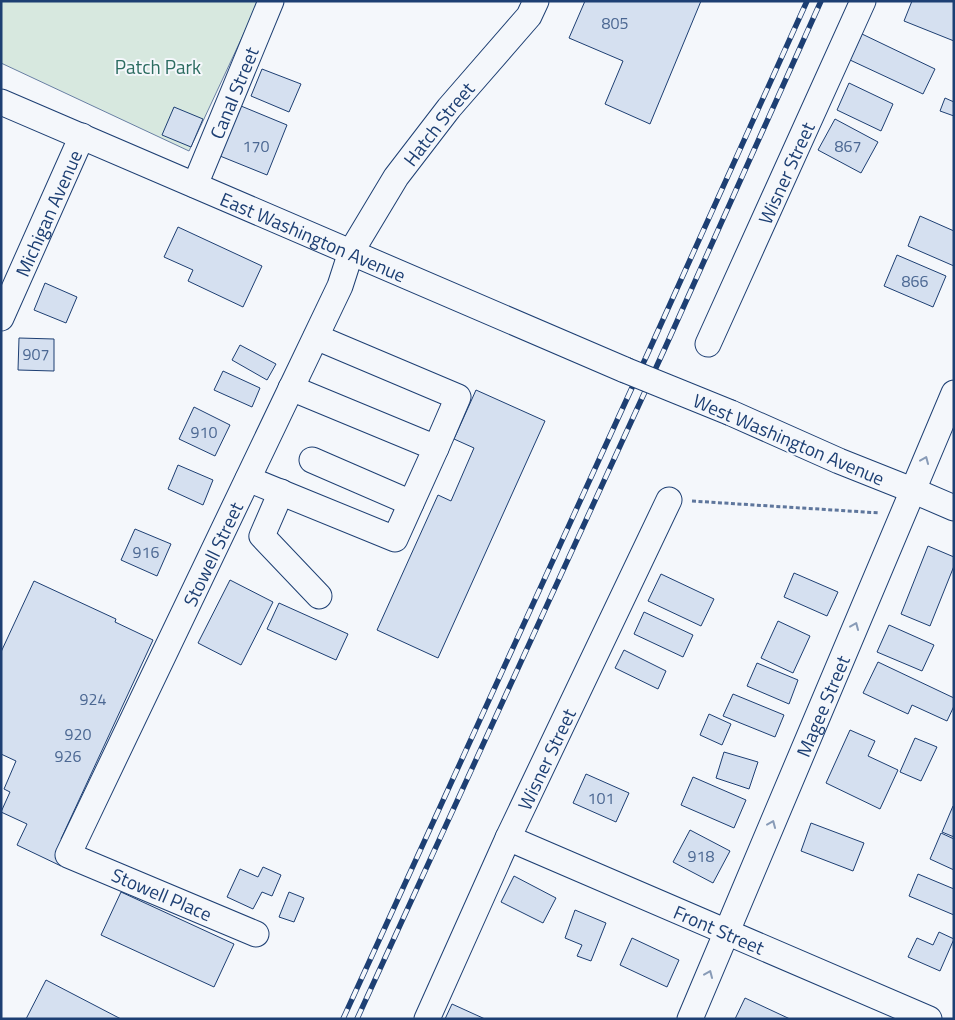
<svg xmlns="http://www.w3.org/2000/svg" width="955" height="1020" viewBox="0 0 955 1020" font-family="'Titillium Web',sans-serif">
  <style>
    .green { fill: #d7e8df; stroke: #687fa3 }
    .building { fill: #d5e0f0; stroke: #1d3f73 }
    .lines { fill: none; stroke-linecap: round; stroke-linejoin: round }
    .minor-casing { stroke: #1d3f73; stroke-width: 27 }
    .path { stroke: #5e769c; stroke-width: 3; stroke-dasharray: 4 2.5; stroke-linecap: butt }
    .minor { stroke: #f4f7fb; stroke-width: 25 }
    .rail-casing { stroke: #1d3f73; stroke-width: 5.5 }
    .rail { stroke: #f4f7fb; stroke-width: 4; stroke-dasharray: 11; stroke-linecap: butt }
    .minor-bridge-casing { stroke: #1d3f73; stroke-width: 27; stroke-linecap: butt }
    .minor-bridge { stroke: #f4f7fb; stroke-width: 25 }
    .oneway { stroke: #889bb7 }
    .labels { text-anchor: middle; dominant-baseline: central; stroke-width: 4; stroke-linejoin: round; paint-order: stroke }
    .number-label { font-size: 16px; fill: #4b6792 }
    .park-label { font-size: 19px; fill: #2c6c60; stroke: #f4f7fb }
    .street-label { font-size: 19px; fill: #1d3f73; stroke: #f4f7fb }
  </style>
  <rect width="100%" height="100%" fill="#f4f7fb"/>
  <path class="green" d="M 1,1 L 259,1 L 189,151 L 1,63 Z"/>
  <g class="building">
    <path d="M 585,1 L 701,1 L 650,124 L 605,104 L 623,61 L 569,38 Z"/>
    <path d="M 912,1 L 954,1 L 954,41 L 904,21 Z"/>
    <path d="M 862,34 L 935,69 L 923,94 L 850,60 Z"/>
    <path d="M 262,69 L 301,84 L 289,112 L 251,96 Z"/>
    <path d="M 849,83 L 893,104 L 881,131 L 837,110 Z"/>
    <path d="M 945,98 L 954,102 L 954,116 L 940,111 Z"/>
    <path d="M 241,106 L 287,125 L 267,175 L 220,156 Z"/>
    <path d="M 174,107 L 203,119 L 191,147 L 162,135 Z"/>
    <path d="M 835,119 L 878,142 L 861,173 L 818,150 Z"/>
    <path d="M 920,216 L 954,231 L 954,266 L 908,246 Z"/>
    <path d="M 178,227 L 262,266 L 243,307 L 188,281 L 193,270 L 164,257 Z"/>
    <path d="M 897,255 L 946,276 L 933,307 L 884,286 Z"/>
    <path d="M 45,283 L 77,297 L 66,323 L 34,310 Z"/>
    <path d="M 19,338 L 54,339 L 54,371 L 18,370 Z"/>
    <path d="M 240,345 L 276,364 L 267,380 L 232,360 Z"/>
    <path d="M 223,371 L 260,388 L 252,407 L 214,390 Z"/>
    <path d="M 476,390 L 545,421 L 438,658 L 377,630 L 438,495 L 451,501 L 474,448 L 454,439 Z"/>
    <path d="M 194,407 L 230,425 L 215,456 L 179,439 Z"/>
    <path d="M 178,465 L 213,480 L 203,505 L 168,489 Z"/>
    <path d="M 135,529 L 171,544 L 157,576 L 121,560 Z"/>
    <path d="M 928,546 L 954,557 L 954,566 L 930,626 L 901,614 Z"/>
    <path d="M 794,573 L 838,592 L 827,616 L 784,597 Z"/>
    <path d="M 661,574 L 714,599 L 701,626 L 648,601 Z"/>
    <path d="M 230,580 L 273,602 L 241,665 L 198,643 Z"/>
    <path d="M 34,581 L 116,619 L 115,622 L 153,640 L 61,839 L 71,844 L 61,866 L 17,845 L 27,824 L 1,812 L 10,792 L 4,789 L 16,761 L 1,754 L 1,652 Z"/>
    <path d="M 279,603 L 348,634 L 336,660 L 267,629 Z"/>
    <path d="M 644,612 L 693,635 L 683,657 L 634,634 Z"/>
    <path d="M 778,621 L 810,636 L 793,673 L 761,658 Z"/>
    <path d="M 889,625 L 934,645 L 922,671 L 877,652 Z"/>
    <path d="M 624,650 L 666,671 L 658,689 L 615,668 Z"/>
    <path d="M 878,662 L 954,698 L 954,706 L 947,721 L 912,705 L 908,714 L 863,693 Z"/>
    <path d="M 757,663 L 798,680 L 789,704 L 747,686 Z"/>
    <path d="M 733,694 L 784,715 L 775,737 L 723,716 Z"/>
    <path d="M 709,714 L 731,724 L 722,745 L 700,735 Z"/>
    <path d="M 850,730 L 875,741 L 868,756 L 898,770 L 880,809 L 826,783 Z"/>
    <path d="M 915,738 L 937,747 L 921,781 L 900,772 Z"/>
    <path d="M 724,752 L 758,762 L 749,789 L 716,778 Z"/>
    <path d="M 586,774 L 629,793 L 616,822 L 573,803 Z"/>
    <path d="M 693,777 L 746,800 L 734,828 L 681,805 Z"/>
    <path d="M 953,806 L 954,807 L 954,837 L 942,832 Z"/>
    <path d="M 811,823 L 864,843 L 853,871 L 801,851 Z"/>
    <path d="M 690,830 L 730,851 L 713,883 L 673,862 Z"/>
    <path d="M 941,833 L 954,839 L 954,870 L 930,859 Z"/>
    <path d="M 263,867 L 281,875 L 272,896 L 262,892 L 253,909 L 227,897 L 240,869 L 258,877 Z"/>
    <path d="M 918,874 L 954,889 L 954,915 L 909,896 Z"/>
    <path d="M 514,876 L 556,898 L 543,923 L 501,902 Z"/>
    <path d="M 121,892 L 234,944 L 214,987 L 101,935 Z"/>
    <path d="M 289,892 L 304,898 L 294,922 L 279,917 Z"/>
    <path d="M 575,910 L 606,923 L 591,961 L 577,956 L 582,945 L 565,938 Z"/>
    <path d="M 939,932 L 954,939 L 940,971 L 908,957 L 917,938 L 933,945 Z"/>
    <path d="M 632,938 L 679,960 L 667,987 L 620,965 Z"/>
    <path d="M 46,980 L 121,1019 L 26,1019 Z"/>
    <path d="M 745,998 L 790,1019 L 735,1019 Z"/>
    <path d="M 452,1004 L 485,1019 L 445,1019 Z"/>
  </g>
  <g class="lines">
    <g class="minor-casing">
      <g id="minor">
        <path id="s1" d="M 1,102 L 625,370"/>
        <path id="s2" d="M 195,185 L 271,1"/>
        <path id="s3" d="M 1,318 L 82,136"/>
        <path d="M 316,337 L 458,397 L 436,448"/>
        <path id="s4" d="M 708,344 L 863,1"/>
        <path d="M 731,413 L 839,461 L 912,490 L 954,508"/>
        <path d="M 312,460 L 411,503"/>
        <path d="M 248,479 L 395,539 L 436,448 L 291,388"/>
        <path d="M 281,492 L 262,536 L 319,596"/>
        <path id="s5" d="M 508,838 L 929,1019"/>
        <path id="s6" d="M 256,934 L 68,855 L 340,286 L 351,252 L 396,177 L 449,108 L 529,16 L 536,1"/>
        <path id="s7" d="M 427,1019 L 508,838 L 669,500"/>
        <path id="s8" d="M 690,1019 L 954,393"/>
      </g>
    </g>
    <path class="path" d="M 692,501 L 880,513"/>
    <use href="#minor" class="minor"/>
    <g class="rail-casing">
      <g id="rail">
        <path d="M 343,1019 L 652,344 L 807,1"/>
        <path d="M 357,1019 L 665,348 L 821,1"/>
      </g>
    </g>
    <use href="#rail" class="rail"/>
    <g class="minor-bridge-casing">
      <path id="minor-bridge" d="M 625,370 L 731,413"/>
    </g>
    <use href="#minor-bridge" class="minor-bridge"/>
  </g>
  <defs><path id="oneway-chevron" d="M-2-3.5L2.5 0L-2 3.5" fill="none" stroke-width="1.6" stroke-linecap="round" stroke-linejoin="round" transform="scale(1.25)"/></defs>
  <g class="oneway">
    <use href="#oneway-chevron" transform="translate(925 460) rotate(-67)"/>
    <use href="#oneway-chevron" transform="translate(855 626) rotate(-67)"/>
    <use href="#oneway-chevron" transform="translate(772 824) rotate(-67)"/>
    <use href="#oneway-chevron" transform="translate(709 974) rotate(-67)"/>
  </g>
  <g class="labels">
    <g class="number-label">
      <text x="615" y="23">805</text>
      <text x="256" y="146">170</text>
      <text x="848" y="146">867</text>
      <text x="915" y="281">866</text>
      <text x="36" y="354">907</text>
      <text x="204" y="432">910</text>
      <text x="146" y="552">916</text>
      <text x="93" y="699">924</text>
      <text x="78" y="734">920</text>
      <text x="68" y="756">926</text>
      <text x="601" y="798">101</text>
      <text x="701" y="856">918</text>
    </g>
    <g class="park-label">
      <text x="158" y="66">Patch Park</text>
    </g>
    <g class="street-label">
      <text stroke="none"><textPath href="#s2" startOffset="100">Canal Street</textPath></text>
      <text stroke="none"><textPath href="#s6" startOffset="1026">Hatch Street</textPath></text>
      <text stroke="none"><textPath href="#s4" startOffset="188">Wisner Street</textPath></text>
      <text stroke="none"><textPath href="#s3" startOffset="115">Michigan Avenue</textPath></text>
      <text stroke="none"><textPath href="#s1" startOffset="340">East Washington Avenue</textPath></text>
      <text transform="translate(789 439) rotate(23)">West Washington Avenue</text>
      <text stroke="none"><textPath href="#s6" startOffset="538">Stowell Street</textPath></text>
      <text stroke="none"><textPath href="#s8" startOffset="340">Magee Street</textPath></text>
      <text stroke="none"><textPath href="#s7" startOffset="286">Wisner Street</textPath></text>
      <text transform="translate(162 894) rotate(23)">Stowell Place</text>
      <text stroke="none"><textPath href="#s5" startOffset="230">Front Street</textPath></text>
    </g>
  </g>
  <rect width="955" height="1020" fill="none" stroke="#1d3f73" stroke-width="5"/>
</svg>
